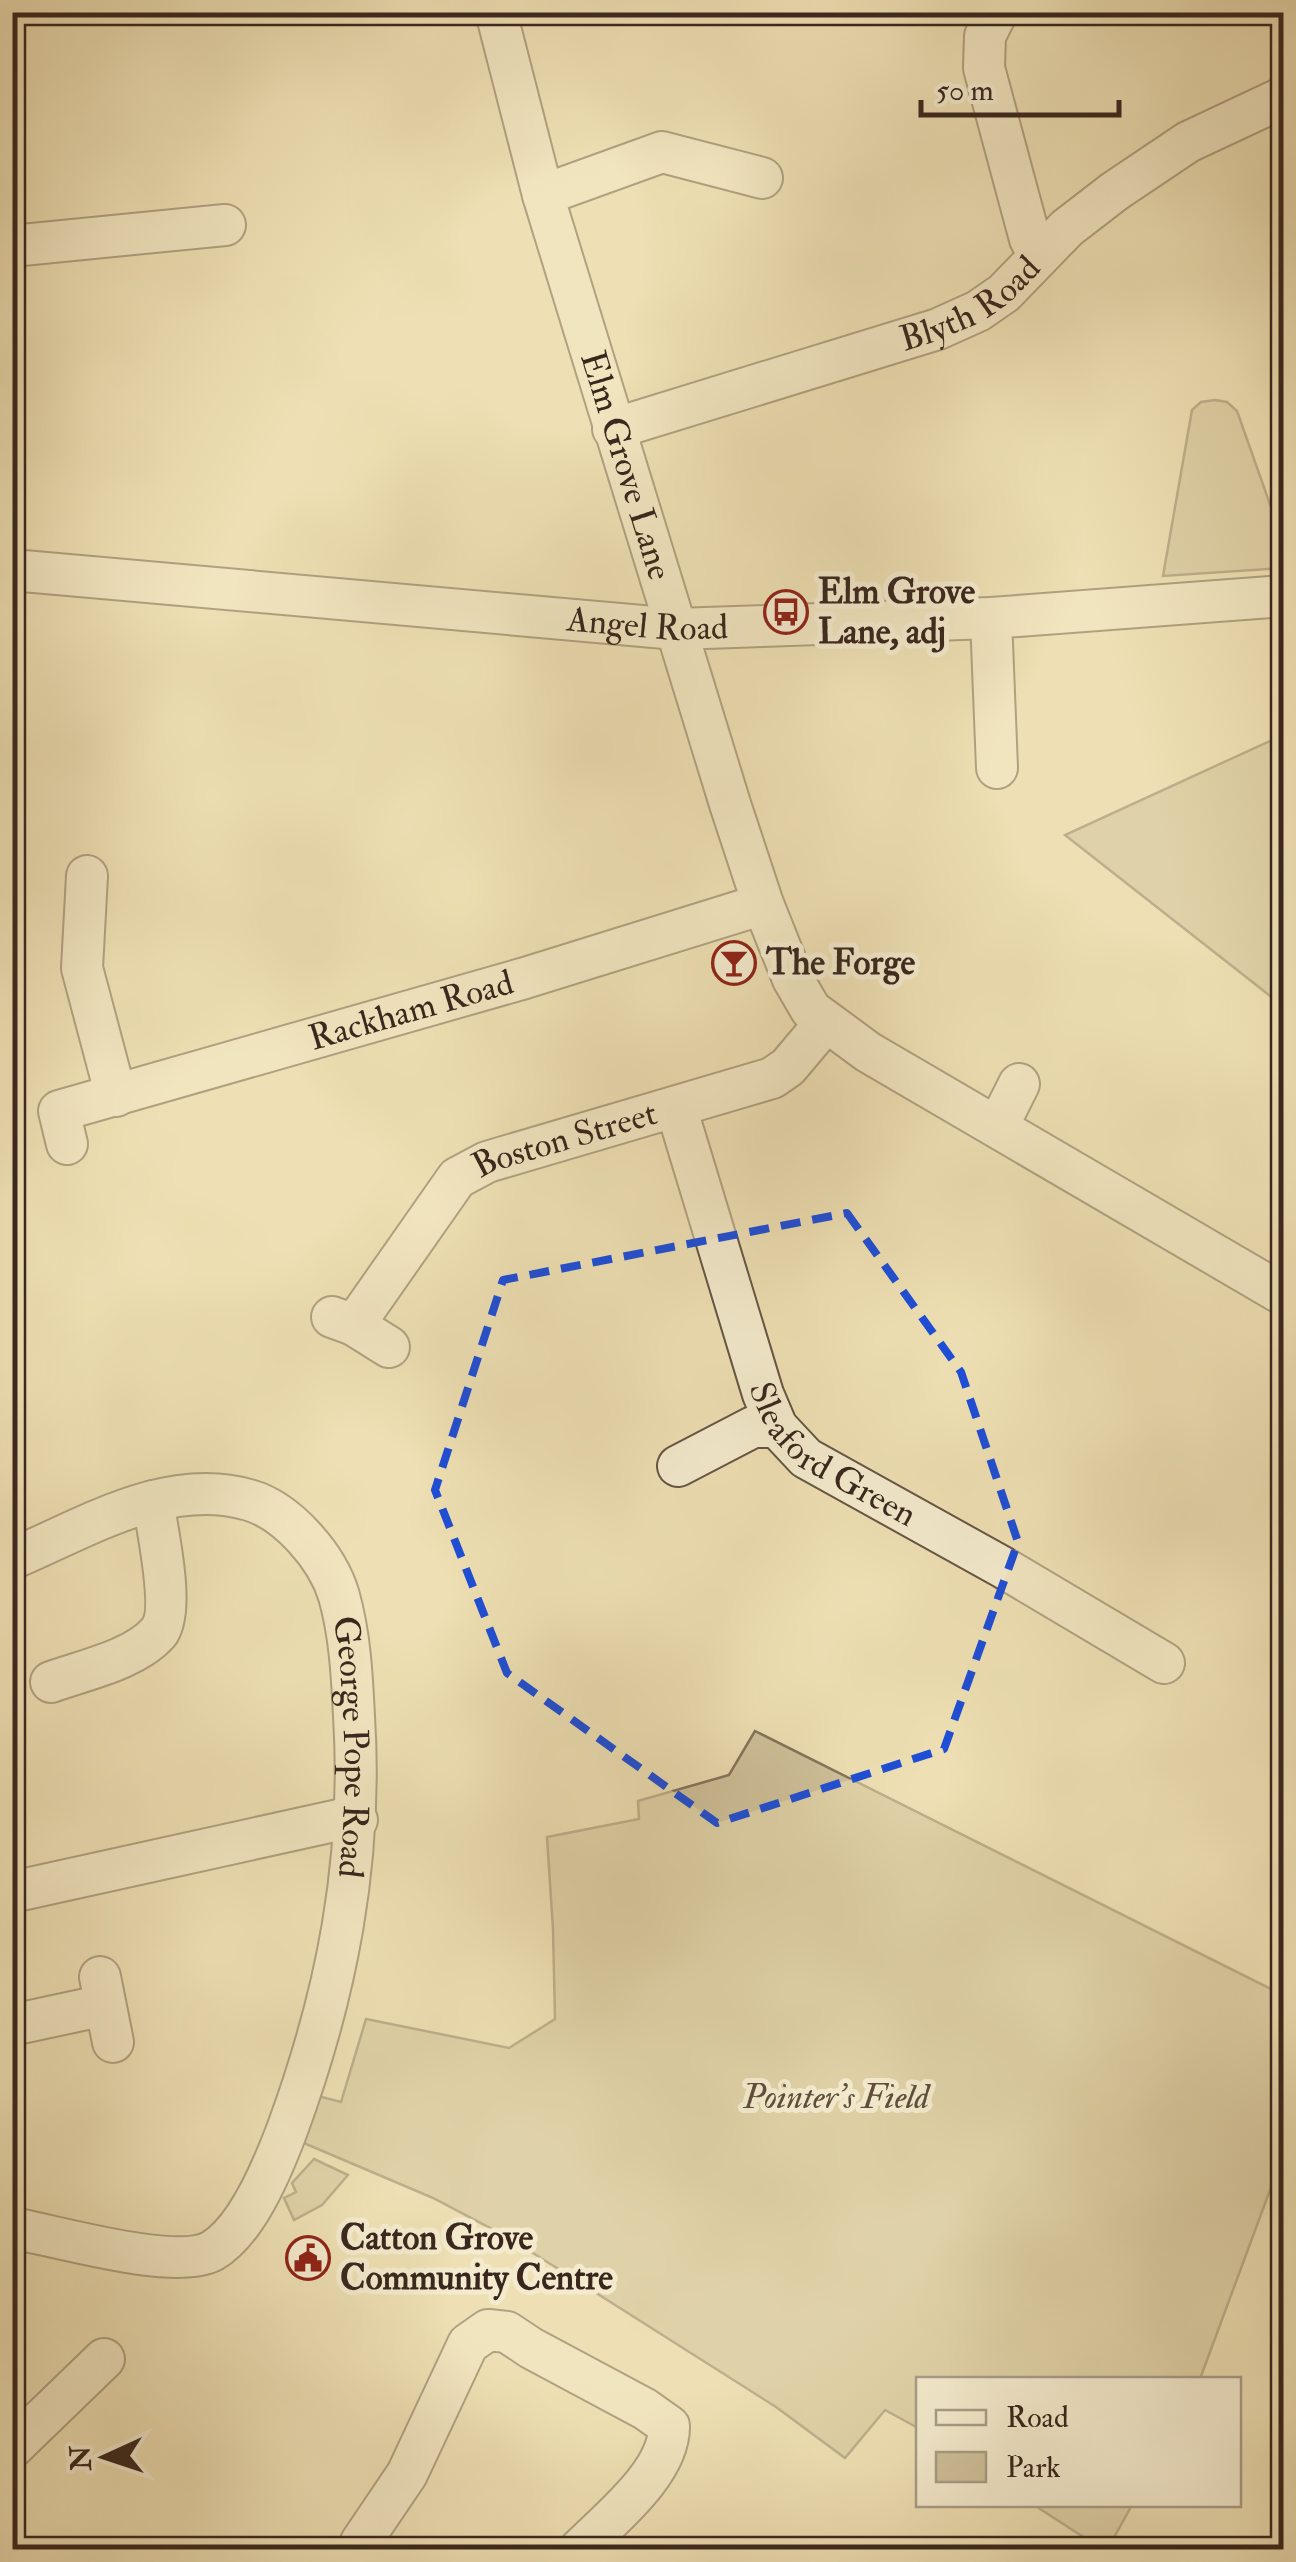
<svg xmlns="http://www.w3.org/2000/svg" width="1296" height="2562" viewBox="0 0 1296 2562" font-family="'IM FELL Double Pica',serif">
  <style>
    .green { fill: #cfc19a; stroke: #84745c; stroke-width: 2.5 }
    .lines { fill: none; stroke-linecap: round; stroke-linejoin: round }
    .minor-casing { stroke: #654; stroke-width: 44 }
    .minor { stroke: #f4ebce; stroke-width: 40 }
    .marked { fill: none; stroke: #1d4ed8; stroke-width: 8; stroke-dasharray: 20 12; stroke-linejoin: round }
    .labels { text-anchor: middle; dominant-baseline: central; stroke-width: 10; stroke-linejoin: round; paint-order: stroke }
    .street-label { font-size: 35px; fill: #39271e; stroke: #f4ebce }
    .poi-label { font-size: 35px; font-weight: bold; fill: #39271e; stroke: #f4ebce; text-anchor: start }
    .park-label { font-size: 35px; font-style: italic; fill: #5e4e3d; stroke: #f4ebce }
  </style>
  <rect width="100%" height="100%" fill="#eee0b4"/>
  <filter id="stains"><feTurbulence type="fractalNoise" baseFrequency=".002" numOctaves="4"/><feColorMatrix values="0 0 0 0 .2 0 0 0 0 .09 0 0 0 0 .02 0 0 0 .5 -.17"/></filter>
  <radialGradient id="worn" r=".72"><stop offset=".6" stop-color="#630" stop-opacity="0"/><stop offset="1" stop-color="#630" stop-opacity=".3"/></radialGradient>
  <g class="green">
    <path d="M 1215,400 L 1227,402 L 1237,411 L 1283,541 L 1283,568 L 1163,576 L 1192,410 L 1201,402 Z"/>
    <path d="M 1283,735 L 1283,1006 L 1065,835 Z"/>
    <path d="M 755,1731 L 1283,1995 L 1283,2155 L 1200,2379 L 918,2380 L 918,2428 L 885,2410 L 845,2458 L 776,2407 L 511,2239 L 433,2198 L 299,2141 L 314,2095 L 341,2102 L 366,2019 L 509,2048 L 555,2019 L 553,1929 L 547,1837 L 639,1819 L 638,1801 L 729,1775 Z"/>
    <path d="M 314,2159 L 348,2175 L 322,2205 L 294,2220 L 284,2198 L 296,2192 L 292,2183 Z"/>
    <path d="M 1034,2505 L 1132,2505 L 1107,2550 L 1102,2549 Z"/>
  </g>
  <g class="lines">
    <g class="minor-casing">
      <g id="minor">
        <path id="s1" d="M 496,12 L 543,195 L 730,804 L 763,904 L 793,979 L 811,1010 L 868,1052 L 1284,1295"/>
        <path d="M 997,12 L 985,36 L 984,68 L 1030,239 L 1039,256"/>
        <path d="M 543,195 L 662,152 L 762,178"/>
        <path d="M 12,246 L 225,225"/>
        <path id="s2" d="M 613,429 L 938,329 L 978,311 L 1004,293 L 1067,228 L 1115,191 L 1188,142 L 1284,97"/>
        <path id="s3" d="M 12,570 L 676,629 L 991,618 L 1284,596"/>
        <path d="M 991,618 L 997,768"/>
        <path d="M 87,876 L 82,968 L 116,1096"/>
        <path id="s4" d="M 676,1107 L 763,1394 L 777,1427 L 806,1458 L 1004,1568 L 1164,1663"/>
        <path d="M 998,1126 L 1019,1084"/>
        <path id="s5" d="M 67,1144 L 59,1111 L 525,978 L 763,904"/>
        <path id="s6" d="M 332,1317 L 354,1325 L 457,1178 L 487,1162 L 772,1078 L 788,1067 L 825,1023"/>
        <path d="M 354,1325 L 389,1347"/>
        <path d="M 678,1466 L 753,1427 L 777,1427"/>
        <path id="s7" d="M 12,1559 C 85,1528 168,1476 249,1500 C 288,1511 328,1558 339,1596 C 350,1635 352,1676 354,1716 C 363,1861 337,1994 287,2130 C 273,2167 247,2231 212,2251 C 175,2271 57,2236 12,2228"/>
        <path d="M 51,1682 C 84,1670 134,1660 158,1633 C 176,1612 157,1529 153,1501"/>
        <path d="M 12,1892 L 343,1819 L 357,1820"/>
        <path d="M 100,1977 L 113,2042"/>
        <path d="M 12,2025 L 105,2005"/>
        <path d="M 12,2448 L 104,2359"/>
        <path d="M 361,2550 L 361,2542 L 407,2474 L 468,2344 L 488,2330 L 507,2332 L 531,2348 L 645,2409 L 669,2426 C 670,2472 610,2519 579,2550"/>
      </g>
    </g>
    <use href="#minor" class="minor"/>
  </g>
  <path d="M0 0H1296V2562H0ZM 847,1213 L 961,1372 L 1018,1542 L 944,1749 L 717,1823 L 507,1673 L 435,1490 L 503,1280 Z" fill="#eee0b4" fill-opacity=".55" fill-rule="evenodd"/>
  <path class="marked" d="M 847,1213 L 961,1372 L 1018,1542 L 944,1749 L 717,1823 L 507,1673 L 435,1490 L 503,1280 Z"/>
  <defs>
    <g id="bus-ring" transform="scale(2.25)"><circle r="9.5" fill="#f4ebce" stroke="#8f2418" stroke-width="1.5"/><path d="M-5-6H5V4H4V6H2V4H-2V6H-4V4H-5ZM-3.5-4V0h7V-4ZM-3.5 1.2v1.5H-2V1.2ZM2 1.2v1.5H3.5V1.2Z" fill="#8f2418"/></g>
    <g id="bar-ring" transform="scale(2.25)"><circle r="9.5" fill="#f4ebce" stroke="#8f2418" stroke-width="1.5"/><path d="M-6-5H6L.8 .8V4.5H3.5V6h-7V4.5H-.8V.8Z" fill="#8f2418"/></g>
    <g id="civic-ring" transform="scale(2.25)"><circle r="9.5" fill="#f4ebce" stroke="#8f2418" stroke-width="1.5"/><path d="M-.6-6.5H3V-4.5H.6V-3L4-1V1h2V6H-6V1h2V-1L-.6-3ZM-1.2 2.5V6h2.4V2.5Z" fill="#8f2418"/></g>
  </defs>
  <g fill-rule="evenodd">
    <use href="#bus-ring" x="786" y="612"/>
    <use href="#bar-ring" x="734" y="963"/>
    <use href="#civic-ring" x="308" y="2258"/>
  </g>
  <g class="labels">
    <g class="street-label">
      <text stroke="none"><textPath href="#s2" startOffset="380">Blyth Road</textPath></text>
      <text stroke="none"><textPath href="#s1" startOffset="472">Elm Grove Lane</textPath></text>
      <text stroke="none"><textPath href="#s3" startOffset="638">Angel Road</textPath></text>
      <text stroke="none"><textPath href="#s5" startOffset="400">Rackham Road</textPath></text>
      <text stroke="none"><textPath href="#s6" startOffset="318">Boston Street</textPath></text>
      <text stroke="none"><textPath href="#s4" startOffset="395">Sleaford Green</textPath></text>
      <text stroke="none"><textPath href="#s7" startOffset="538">George Pope Road</textPath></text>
    </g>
    <g class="poi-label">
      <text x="818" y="592">Elm Grove<tspan x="818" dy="40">Lane, adj</tspan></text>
      <text x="766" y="963">The Forge</text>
      <text x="340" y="2238">Catton Grove<tspan x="340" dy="40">Community Centre</tspan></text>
    </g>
    <g class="park-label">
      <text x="836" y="2097">Pointer's Field</text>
    </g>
  </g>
  <rect width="1296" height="2562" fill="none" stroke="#eee0b4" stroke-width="50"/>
  <rect x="15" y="15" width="1266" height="2532" fill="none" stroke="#39271e" stroke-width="5"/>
  <rect x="25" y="25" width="1246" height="2512" fill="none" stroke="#39271e" stroke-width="2.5"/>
  <rect x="916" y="2377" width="325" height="130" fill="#f4ebce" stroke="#a99d88" stroke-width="2.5"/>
  <rect x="936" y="2410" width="50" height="15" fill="#f4ebce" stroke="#a99d88" stroke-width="2.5"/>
  <text x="1006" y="2427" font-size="30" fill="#39271e">Road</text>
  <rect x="936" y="2452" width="50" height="30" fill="#cfc19a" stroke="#a99d88" stroke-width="2.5"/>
  <text x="1006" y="2477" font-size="30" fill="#39271e">Park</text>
  <g transform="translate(105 2457) rotate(267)" stroke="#f4ebce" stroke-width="8" paint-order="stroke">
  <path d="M0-8L18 38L0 25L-18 38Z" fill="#39271e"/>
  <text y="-15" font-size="28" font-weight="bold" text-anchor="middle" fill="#39271e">N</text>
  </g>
  <path d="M921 100v15h198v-15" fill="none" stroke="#39271e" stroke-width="5"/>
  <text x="936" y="100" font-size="30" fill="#39271e" stroke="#f4ebce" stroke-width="8" paint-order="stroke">50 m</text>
  <rect width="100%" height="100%" filter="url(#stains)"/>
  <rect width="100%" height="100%" fill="url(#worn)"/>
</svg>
